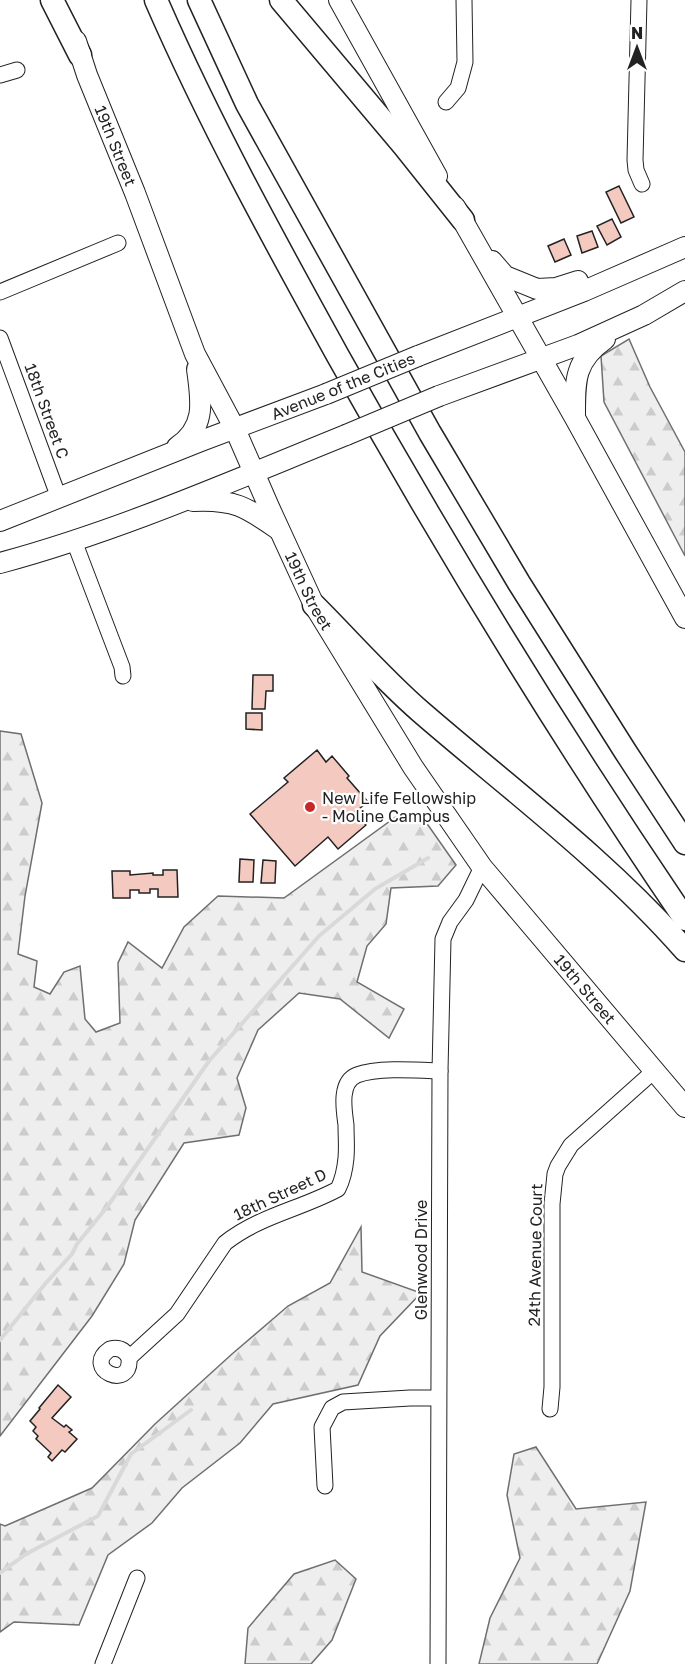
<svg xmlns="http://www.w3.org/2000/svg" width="685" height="1664" viewBox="0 0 685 1664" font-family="'Golos Text',sans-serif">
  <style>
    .forest { fill: url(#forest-firs); stroke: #6f6f6f; stroke-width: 1.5 }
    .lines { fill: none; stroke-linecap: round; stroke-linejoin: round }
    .stream { stroke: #d9d9d9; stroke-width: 4 }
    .building { fill: #f3c9c0; stroke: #222; stroke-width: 1.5 }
    .minor-casing { stroke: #222; stroke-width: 17 }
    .major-casing { stroke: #222; stroke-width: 22 }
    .highway-casing { stroke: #222; stroke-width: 25 }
    .minor { stroke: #fff; stroke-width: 15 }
    .major { stroke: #fff; stroke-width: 20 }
    .highway { stroke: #fff; stroke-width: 22 }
    .major-bridge-casing { stroke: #222; stroke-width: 22; stroke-linecap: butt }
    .major-bridge { stroke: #fff; stroke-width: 20 }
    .poi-dot { fill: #c62828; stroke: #fff; stroke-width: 2 }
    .labels { text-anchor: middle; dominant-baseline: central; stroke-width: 4.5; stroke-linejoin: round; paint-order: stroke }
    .street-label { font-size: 16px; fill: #222; stroke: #fff }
    .poi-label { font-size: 16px; fill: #222; stroke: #fff; text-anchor: start }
  </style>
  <defs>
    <pattern id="forest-firs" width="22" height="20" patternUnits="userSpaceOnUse" patternTransform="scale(1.5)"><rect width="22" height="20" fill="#eee"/><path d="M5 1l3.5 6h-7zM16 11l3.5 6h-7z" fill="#ccc"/></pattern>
  </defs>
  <rect width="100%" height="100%" fill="#fff"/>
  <g class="forest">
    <path d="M 629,339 L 650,387 L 685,452 L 685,556 L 604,402 L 601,356 Z"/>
    <path d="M 0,731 L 21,734 L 42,803 L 25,896 L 18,954 L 37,961 L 34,987 L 50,994 L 64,972 L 80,966 L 85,1019 L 96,1032 L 120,1023 L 118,963 L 128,942 L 162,968 L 184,927 L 218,896 L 284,898 L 397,816 L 421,815 L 456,865 L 438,886 L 391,888 L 386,924 L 367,946 L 357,982 L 404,1009 L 389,1038 L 340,999 L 299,993 L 258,1030 L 237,1078 L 246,1108 L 239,1135 L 184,1143 L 135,1220 L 124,1264 L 92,1316 L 0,1436 Z"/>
    <path d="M 361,1227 L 362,1272 L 421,1293 L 380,1336 L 358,1385 L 273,1404 L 240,1443 L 182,1488 L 152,1523 L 108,1555 L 79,1625 L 14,1622 L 0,1632 L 0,1524 L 5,1526 L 92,1488 L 155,1424 L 232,1354 L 288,1306 L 330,1283 Z"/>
    <path d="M 536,1447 L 576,1509 L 646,1502 L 630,1591 L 597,1664 L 479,1664 L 490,1618 L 520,1558 L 507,1495 L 514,1454 Z"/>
    <path d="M 335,1560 L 356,1579 L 332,1640 L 311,1664 L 245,1664 L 248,1628 L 294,1574 Z"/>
  </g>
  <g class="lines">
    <g class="stream">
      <path d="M 0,1340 L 45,1284 L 72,1254 L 77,1244 L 107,1207 L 209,1061 L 319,936 L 375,889 L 428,858"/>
      <path d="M 0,1573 L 26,1554 L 98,1516 L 131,1454 L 191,1410"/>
    </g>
  </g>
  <g class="building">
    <path d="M 619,186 L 634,217 L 621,223 L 606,192 Z"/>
    <path d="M 612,219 L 621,237 L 607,245 L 597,226 Z"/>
    <path d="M 592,231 L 598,247 L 582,253 L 577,236 Z"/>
    <path d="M 564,239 L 571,255 L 555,262 L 548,246 Z"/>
    <path d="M 253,675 L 273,675 L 273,691 L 266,691 L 265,709 L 252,709 Z"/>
    <path d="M 246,713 L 262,713 L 262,730 L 246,729 Z"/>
    <path d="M 317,750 L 326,762 L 332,756 L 349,776 L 347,778 L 368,802 L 355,812 L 366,825 L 338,849 L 328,837 L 295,866 L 250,814 L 288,782 L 284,778 Z"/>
    <path d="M 240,859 L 254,860 L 253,882 L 239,882 Z"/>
    <path d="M 263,860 L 276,861 L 275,883 L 261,883 Z"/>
    <path d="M 163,870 L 177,870 L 178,897 L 158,897 L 158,889 L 150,889 L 150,893 L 139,893 L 139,890 L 130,890 L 130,898 L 113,898 L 112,871 L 130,871 L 130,875 L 153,873 L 153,875 L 163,875 Z"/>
    <path d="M 58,1385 L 71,1397 L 52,1418 L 64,1427 L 66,1425 L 72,1430 L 69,1432 L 77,1439 L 65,1452 L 62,1450 L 52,1461 L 48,1457 L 51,1453 L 36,1439 L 38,1436 L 33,1431 L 36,1427 L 30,1421 L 40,1409 L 39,1408 Z"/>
  </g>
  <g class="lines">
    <g class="minor-casing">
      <g id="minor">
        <path d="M 639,0 L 635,160 L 636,170 L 642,184"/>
        <path d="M 0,75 L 17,70"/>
        <path d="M 446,102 L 458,88 L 465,62 L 464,0"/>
        <path d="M 0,292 L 118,243"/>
        <path d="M 0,338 L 59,498"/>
        <path d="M 74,541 L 122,667 L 123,676"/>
        <path d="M 129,1358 C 132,1392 81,1369 110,1349 C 119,1347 125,1350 129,1358 L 177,1314 L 225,1243 C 259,1216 301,1209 338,1189 C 343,1179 345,1169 346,1158 C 347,1147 346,1136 346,1125 C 344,1110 339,1082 357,1075 C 377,1067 418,1070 440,1071"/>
        <path d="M 550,1409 L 552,1387 L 552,1204 L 555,1174 L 558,1166 L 571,1145 L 654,1071"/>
        <path d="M 325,1486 L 322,1427 L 332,1408 L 343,1402 L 410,1398 L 438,1398"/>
        <path d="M 103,1664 L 137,1578"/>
        <path d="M 438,1664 L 440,1071 L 443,939 L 450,922 L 466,900 L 482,867"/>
      </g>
    </g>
    <g class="major-casing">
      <g id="major">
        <path d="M 339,0 L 437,176"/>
        <path id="s1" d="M 76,41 L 87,75 L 135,193 L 195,354 L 235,429 L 269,507 L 314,605 L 413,767 L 482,867 L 685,1107"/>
        <path d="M 455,207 L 575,418 L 685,618"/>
        <path d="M 492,261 L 505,276 L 537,289 L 556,288 L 578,281"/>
        <path d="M 418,356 L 584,291 L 685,247"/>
        <path d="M 439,396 L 578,345 L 644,315 L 685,291"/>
        <path d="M 575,416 C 575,381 574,361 605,339"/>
        <path d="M 177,447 C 207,427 201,400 197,369"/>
        <path d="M 193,501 C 235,499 246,507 279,530"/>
        <path d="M 0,521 L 201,441 L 326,394"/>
        <path d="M 0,563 C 119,531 232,481 346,435"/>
      </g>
    </g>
    <g class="highway-casing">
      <g id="highway">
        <path d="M 52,0 L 80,55"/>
        <path d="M 156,0 C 209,122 274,240 338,356 C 446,549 561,737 685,919"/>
        <path d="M 199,0 L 247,104 L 430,433 L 519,583 L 625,751 L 685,843"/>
        <path d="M 281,0 L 404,146 L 463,220"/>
        <path d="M 314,605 C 350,641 383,679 421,712 C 510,789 606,860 685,950"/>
      </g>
    </g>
    <use href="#minor" class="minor"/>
    <use href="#major" class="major"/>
    <use href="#highway" class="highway"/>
    <g class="major-bridge-casing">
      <g id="major-bridge">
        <path d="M 326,394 L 418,356"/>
        <path d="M 346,435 L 439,396"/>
      </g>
    </g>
    <use href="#major-bridge" class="major-bridge"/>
  </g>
  <circle class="poi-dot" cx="310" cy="807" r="6"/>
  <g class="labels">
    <g class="street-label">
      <text stroke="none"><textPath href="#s1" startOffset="112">19th Street</textPath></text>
      <text transform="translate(343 386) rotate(-22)">Avenue of the Cities</text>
      <text transform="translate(47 411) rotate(70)">18th Street C</text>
      <text stroke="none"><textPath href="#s1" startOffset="598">19th Street</textPath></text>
      <text stroke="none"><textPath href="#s1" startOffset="1084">19th Street</textPath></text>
      <text transform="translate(280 1194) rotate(-25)">18th Street D</text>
      <text transform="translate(535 1255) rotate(-89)">24th Avenue Court</text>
      <text transform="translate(421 1260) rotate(-90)">Glenwood Drive</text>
    </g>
    <g class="poi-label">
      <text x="322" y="798">New Life Fellowship<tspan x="322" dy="18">- Moline Campus</tspan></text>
    </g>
  </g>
  <g transform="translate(637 48)" stroke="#ffffff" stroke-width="4.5" paint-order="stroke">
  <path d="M0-4.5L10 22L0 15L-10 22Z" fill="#222222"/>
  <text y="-9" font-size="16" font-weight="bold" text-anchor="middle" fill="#222222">N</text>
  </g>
</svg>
